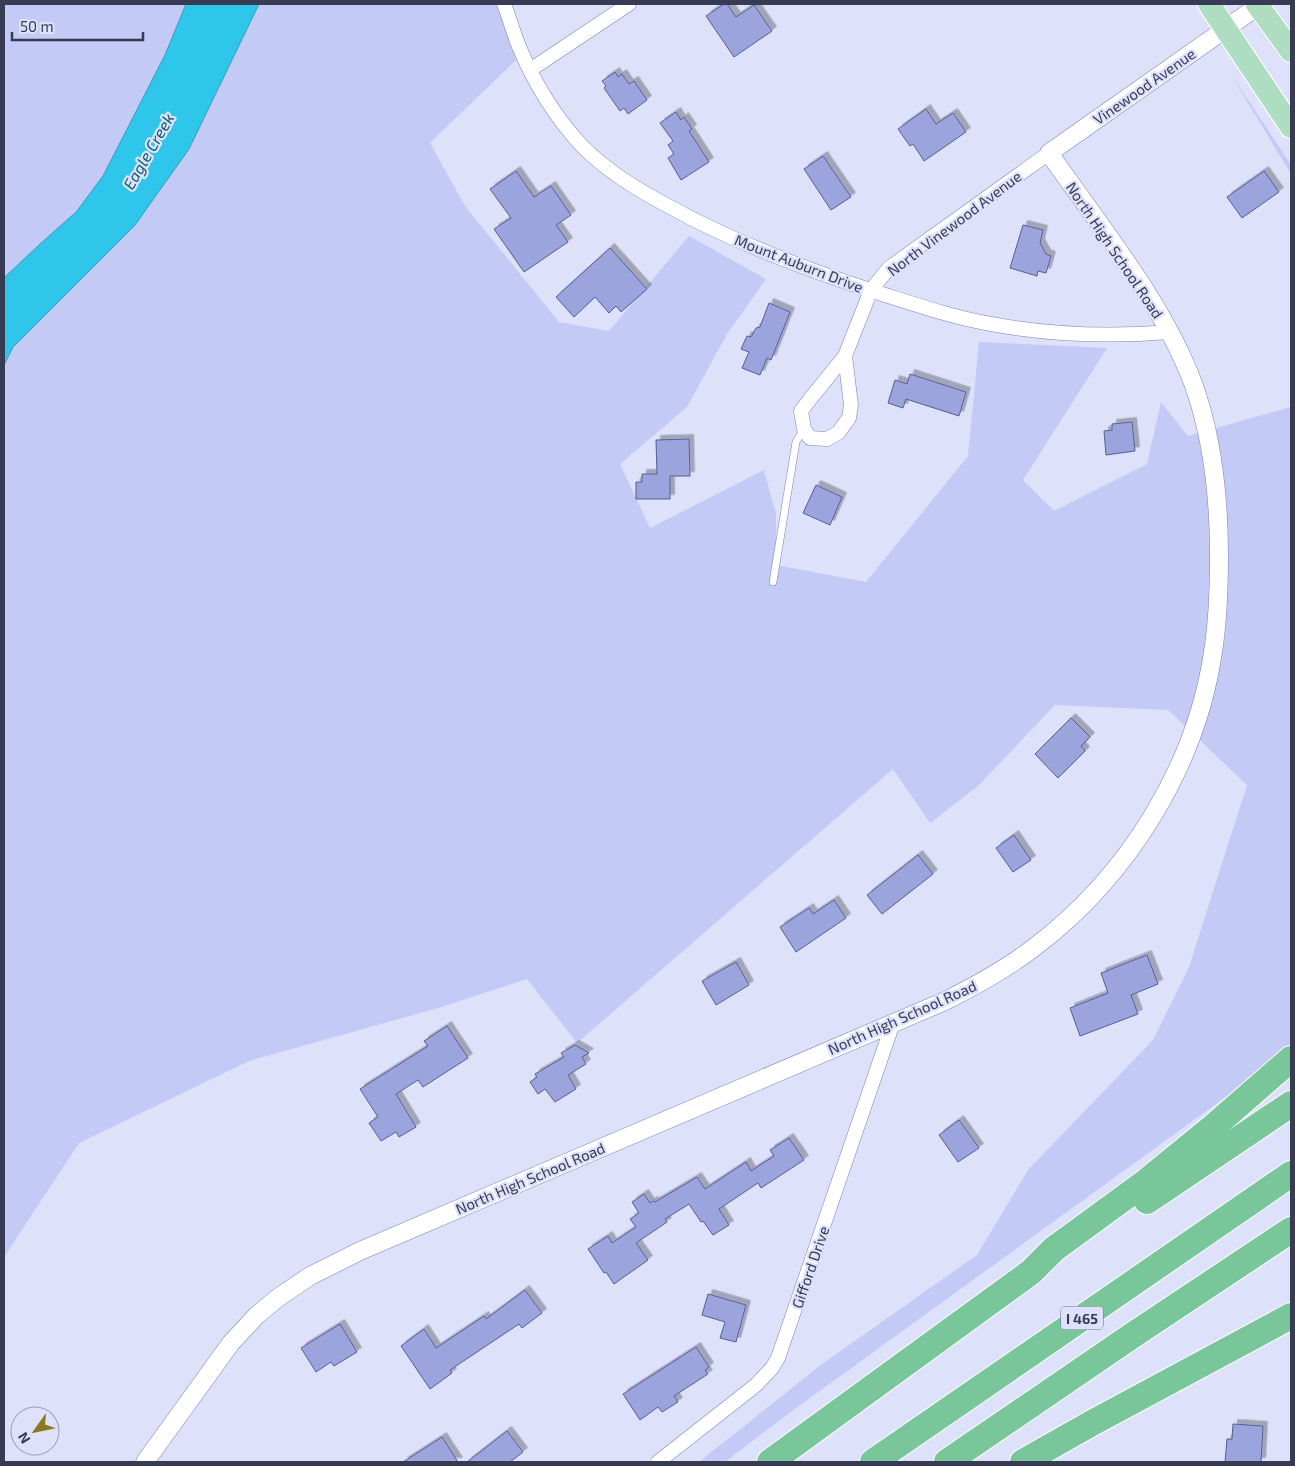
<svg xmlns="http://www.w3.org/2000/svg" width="1295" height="1466" viewBox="0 0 1295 1466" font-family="'Exo 2',sans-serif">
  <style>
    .green { fill: #c3caf6 }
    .water { fill: #2ec7eb; stroke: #319dbd }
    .building { fill: #9ca4de; stroke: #575d92; filter: url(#shadow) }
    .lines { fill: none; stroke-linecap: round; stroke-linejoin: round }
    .service-casing { stroke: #7c83bb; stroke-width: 8 }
    .minor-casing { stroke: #7c83bb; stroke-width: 15 }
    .tertiary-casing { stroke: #7c83bb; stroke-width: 19 }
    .primary-casing { stroke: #fff; stroke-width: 24 }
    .motorway-casing { stroke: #fff; stroke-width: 28 }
    .service { stroke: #fff; stroke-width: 7 }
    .minor { stroke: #fff; stroke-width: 14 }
    .tertiary { stroke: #fff; stroke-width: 18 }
    .primary { stroke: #afddc2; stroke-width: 22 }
    .motorway { stroke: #79c69a; stroke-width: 26 }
    .labels { text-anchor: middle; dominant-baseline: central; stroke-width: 4.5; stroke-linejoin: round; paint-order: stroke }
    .shield { fill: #dde1fa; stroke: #696d85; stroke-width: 1 }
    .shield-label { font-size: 14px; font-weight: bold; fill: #373b53 }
    .street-label { font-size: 15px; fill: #373b53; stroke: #dde1fa }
    .water-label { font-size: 16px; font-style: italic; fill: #0a5e70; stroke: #dde1fa }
  </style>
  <defs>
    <filter id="shadow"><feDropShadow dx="4.5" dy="-4.5" stdDeviation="0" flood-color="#0004"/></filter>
  </defs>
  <rect width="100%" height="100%" fill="#dde1fa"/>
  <g class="green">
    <path d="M 4,4 L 186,4 L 165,55 L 103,176 L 69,219 L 4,278 Z"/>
    <path d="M 259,4 L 501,4 L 516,60 L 430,143 L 465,206 L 559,322 L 609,331 L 689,236 L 766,279 L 727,334 L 687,407 L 620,464 L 650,528 L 764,470 L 776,514 L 776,565 L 866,582 L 968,456 L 979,342 L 1107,348 L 1023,480 L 1054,511 L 1147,464 L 1161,402 L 1188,436 L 1291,407 L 1291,1061 L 1252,1078 L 792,1411 L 725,1462 L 699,1462 L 822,1364 L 977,1255 L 1028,1170 L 1153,1040 L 1189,967 L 1247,785 L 1168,710 L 1055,705 L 978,786 L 930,823 L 893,769 L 577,1043 L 527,979 L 438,1008 L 249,1061 L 79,1143 L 4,1257 L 4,365 L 13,347 L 135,225 L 189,149 Z"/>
    <path d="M 1230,73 L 1291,165 L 1291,174 Z"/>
  </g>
  <path class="water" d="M 186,4 L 259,4 L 189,149 L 135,225 L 13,347 L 4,365 L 4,278 L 40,244 L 76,212 L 103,176 L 165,55 Z"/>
  <g class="building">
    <path d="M 724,4 L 727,4 L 736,17 L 754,5 L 772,31 L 734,57 L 706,16 Z"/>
    <path d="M 615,72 L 618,77 L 622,74 L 629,84 L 634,81 L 647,100 L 628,114 L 624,108 L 620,111 L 604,88 L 606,86 L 602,81 Z"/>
    <path d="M 926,109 L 936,124 L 953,113 L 966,132 L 924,161 L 913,144 L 910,146 L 898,129 Z"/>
    <path d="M 676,112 L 681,120 L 684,117 L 692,129 L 689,131 L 709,162 L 681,180 L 668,158 L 674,154 L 668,145 L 673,141 L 660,123 Z"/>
    <path d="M 823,156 L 851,197 L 831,210 L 804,169 Z"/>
    <path d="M 516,171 L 534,197 L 551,186 L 571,215 L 556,225 L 568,242 L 524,272 L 494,229 L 511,218 L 490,189 Z"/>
    <path d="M 1264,171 L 1279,192 L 1242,218 L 1227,197 Z"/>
    <path d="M 1023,225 L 1043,230 L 1040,243 L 1046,254 L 1051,256 L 1046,273 L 1038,271 L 1037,276 L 1010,268 Z"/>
    <path d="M 610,248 L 647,289 L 621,312 L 616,306 L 609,313 L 595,297 L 574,317 L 556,297 Z"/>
    <path d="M 769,303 L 790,312 L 771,360 L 767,358 L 760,375 L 742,368 L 749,352 L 741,349 L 747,336 L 751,337 L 756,328 L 760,327 Z"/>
    <path d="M 910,374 L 966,392 L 959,416 L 906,399 L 903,408 L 888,403 L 895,380 L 907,384 Z"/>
    <path d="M 1132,422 L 1135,451 L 1106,455 L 1104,431 L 1112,430 L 1112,424 Z"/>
    <path d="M 689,439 L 690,476 L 670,476 L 670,499 L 636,499 L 636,482 L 642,482 L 642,474 L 657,474 L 656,440 Z"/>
    <path d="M 816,485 L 842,497 L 830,525 L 803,513 Z"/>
    <path d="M 1071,718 L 1090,737 L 1081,746 L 1085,751 L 1058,778 L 1035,754 Z"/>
    <path d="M 1014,835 L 1031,860 L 1013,872 L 996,848 Z"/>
    <path d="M 918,855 L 933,874 L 882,914 L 867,895 Z"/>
    <path d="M 834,900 L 846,918 L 796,952 L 780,927 L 809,908 L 813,914 Z"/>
    <path d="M 1147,955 L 1158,984 L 1131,995 L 1138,1014 L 1080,1036 L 1070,1008 L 1108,993 L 1101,973 Z"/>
    <path d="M 736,962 L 749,985 L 716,1005 L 702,981 Z"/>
    <path d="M 447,1026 L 468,1058 L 423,1087 L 418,1080 L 396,1094 L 416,1127 L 399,1137 L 396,1132 L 381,1141 L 369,1123 L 378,1117 L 360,1089 L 428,1046 L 424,1041 Z"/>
    <path d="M 575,1045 L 589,1053 L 582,1057 L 586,1064 L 568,1075 L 576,1089 L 555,1102 L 545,1089 L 538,1094 L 530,1082 L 537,1077 L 535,1074 L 564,1057 L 561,1053 Z"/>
    <path d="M 959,1120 L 979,1148 L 958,1162 L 939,1135 Z"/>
    <path d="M 789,1138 L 804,1160 L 761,1188 L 758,1183 L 719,1209 L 729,1225 L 713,1235 L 703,1221 L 701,1222 L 689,1204 L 665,1219 L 667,1222 L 636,1243 L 648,1260 L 614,1284 L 606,1272 L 604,1273 L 588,1249 L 608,1236 L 612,1243 L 636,1227 L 630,1219 L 639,1213 L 632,1202 L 644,1194 L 650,1203 L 653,1201 L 655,1202 L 697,1177 L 705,1189 L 746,1162 L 751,1171 L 774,1156 L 770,1150 Z"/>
    <path d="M 525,1290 L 542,1313 L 522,1328 L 519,1324 L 450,1370 L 452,1373 L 430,1389 L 401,1346 L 424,1329 L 436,1348 L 484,1316 L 486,1319 Z"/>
    <path d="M 708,1294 L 746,1305 L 736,1342 L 720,1338 L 725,1322 L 702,1315 Z"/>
    <path d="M 340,1324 L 357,1352 L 334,1366 L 331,1362 L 316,1372 L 301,1348 Z"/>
    <path d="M 696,1347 L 709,1367 L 705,1370 L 708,1374 L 674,1396 L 678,1402 L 662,1412 L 658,1407 L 640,1420 L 623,1394 Z"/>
    <path d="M 1233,1424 L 1263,1426 L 1261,1462 L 1225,1462 L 1227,1439 L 1232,1439 Z"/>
    <path d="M 507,1431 L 523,1452 L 510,1462 L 467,1462 Z"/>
    <path d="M 442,1437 L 458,1462 L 403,1462 Z"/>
  </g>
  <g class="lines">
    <g class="service-casing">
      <path id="service" d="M 773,582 L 796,442 L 804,429"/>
    </g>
    <g class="minor-casing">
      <g id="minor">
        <path d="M 504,4 C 510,19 514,35 520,49 C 535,84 556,118 582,146 C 608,172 638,190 670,207 C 735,243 805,269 876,292 C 914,304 951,317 991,324 C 1050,335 1110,337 1170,332"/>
        <path d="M 530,70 L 629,4"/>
        <path d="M 845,356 L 851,405 L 849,418 L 838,433 L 827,439 L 810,438 L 804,429 L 801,411 L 811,398 L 845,356 L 871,290 L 889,268 L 1049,153"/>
        <path d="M 658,1462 L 756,1385 L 772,1368 L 778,1358 L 893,1023"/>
      </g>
    </g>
    <g class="tertiary-casing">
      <path id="tertiary" d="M 145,1462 L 231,1343 L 257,1315 L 279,1297 L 310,1276 L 360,1251 L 945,1001 C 977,985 1008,968 1036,946 C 1128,876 1196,767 1213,652 C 1218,620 1219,588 1219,556 C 1219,498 1213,438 1193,383 C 1162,301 1099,225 1049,153 L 1261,4"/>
    </g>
    <g class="primary-casing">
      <g id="primary">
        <path d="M 1209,4 L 1291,127"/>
        <path d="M 1257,4 L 1291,51"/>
      </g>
    </g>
    <g class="motorway-casing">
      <g id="motorway">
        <path d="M 1147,1201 L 1291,1104"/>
        <path d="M 770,1462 L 1031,1272 L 1054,1249 L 1143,1184 L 1213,1127 L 1291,1059"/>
        <path d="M 873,1462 L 1291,1174"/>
        <path d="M 947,1462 L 1133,1335 L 1291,1230"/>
        <path d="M 1023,1462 L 1092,1423 L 1291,1316"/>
      </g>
    </g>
    <use href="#service" class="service"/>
    <use href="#minor" class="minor"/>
    <use href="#tertiary" class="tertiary"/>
    <use href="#primary" class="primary"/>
    <use href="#motorway" class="motorway"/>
  </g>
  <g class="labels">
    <rect class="shield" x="1061" y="1306.5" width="42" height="23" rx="4"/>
    <g class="shield-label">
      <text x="1082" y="1318">I 465</text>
    </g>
    <g class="street-label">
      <text transform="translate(1144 86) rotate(-35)">Vinewood Avenue</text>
      <text transform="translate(954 223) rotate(-37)">North Vinewood Avenue</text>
      <text transform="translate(1115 250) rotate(56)">North High School Road</text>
      <text transform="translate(799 263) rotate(21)">Mount Auburn Drive</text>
      <text transform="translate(902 1017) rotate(-24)">North High School Road</text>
      <text transform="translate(530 1178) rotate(-23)">North High School Road</text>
      <text transform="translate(810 1267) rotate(-71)">Gifford Drive</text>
    </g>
    <g class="water-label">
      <text transform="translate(148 151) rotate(-60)">Eagle Creek</text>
    </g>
  </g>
  <rect width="1295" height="1466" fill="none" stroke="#373b53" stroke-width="10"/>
  <g transform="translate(35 1431) rotate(237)"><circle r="24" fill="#dde1fa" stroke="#9b9fb7"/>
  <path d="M0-4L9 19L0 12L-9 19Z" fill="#8a791e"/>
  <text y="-8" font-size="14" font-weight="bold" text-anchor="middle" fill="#373b53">N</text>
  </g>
  <path d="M12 32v8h131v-8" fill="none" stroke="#373b53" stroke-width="2.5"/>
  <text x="20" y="32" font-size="15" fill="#373b53" stroke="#dde1fa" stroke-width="4" paint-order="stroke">50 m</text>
</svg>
